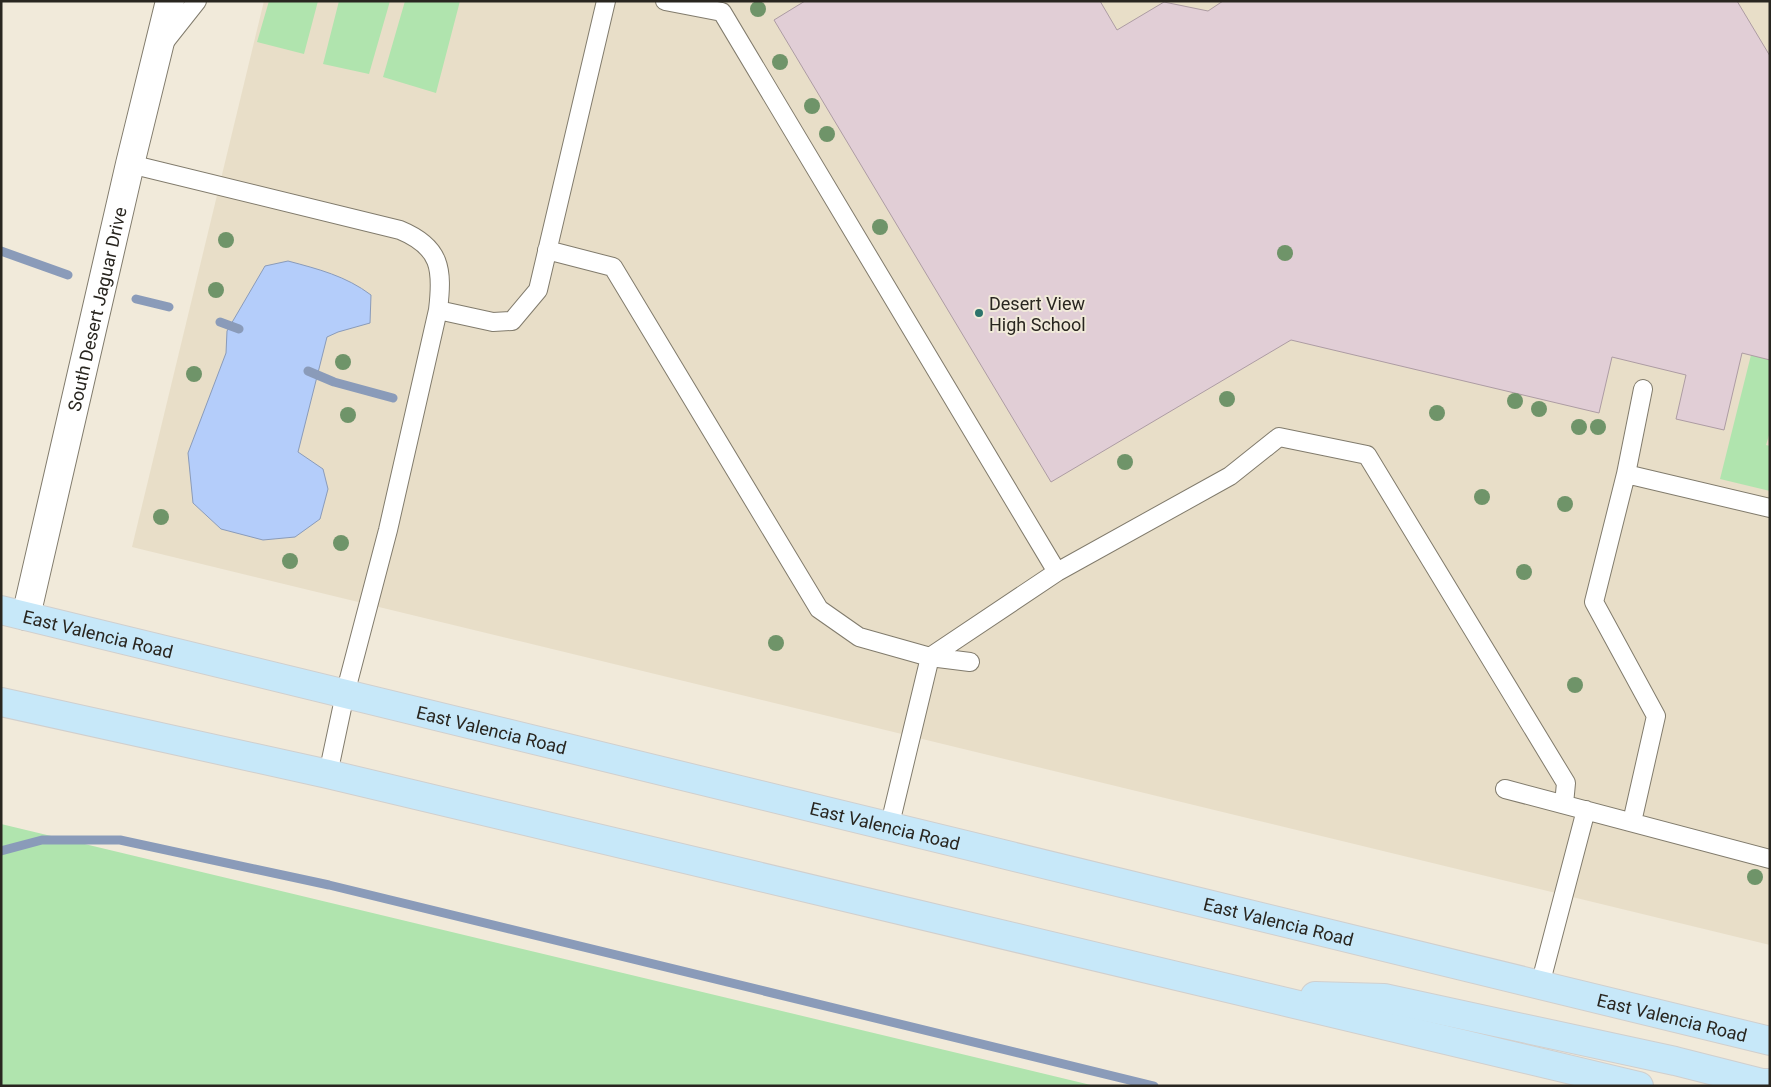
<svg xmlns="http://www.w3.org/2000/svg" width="1771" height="1087" viewBox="0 0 1771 1087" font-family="Roboto,sans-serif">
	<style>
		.built { fill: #e8dec8 }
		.green { fill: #b0e4ae }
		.water { fill: #b4cdfa; stroke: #8a9bb9 }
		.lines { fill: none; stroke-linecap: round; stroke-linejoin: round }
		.stream { stroke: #8a9bb9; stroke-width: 9 }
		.building { fill: #e1ced6; stroke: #ad9ca3 }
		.lane-casing { stroke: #817b6c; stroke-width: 20 }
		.street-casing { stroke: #817b6c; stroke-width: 30 }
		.primary-casing { stroke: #d0cfce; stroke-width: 30 }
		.lane { stroke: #fff; stroke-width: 18 }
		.street { stroke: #fff; stroke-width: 28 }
		.primary { stroke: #c7e8f9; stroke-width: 28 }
		.tree { fill: #6f9469 }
		.poi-dot { fill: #2d746c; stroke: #f1eada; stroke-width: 2 }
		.labels { text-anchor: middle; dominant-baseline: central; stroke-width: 4; stroke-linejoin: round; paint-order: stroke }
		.poi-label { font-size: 18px; fill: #292620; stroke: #f1eada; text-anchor: start }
		.street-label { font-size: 18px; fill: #292620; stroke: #f1eada }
	</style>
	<rect width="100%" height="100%" fill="#f1eada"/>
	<path class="built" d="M264,1H1770V945L132,547Z"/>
	<path class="green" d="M269,1H318L304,54L257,42Z
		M339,1H390L369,74L323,64Z
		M405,1H460L436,93L383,77Z
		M1751,355L1770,360V432L1766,445L1770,446V491L1720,479Z
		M1,824L1095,1086H1Z"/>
	<path class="water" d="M288,261C318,269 346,276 371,295L370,323L338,332L327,337L298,452L323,469L328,489L320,519L295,537L263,540L221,529L193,503L188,453L226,353L227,331L265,266Z"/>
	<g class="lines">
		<path class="stream" d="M1,251L68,275
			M136,299L169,307
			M220,322L239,329
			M308,371L334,382L393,398
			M1,851L42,840H120L329,885L1154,1086"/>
	</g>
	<path class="building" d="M805,1H1100L1117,30L1164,2L1208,11L1223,1H1737L1770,56V360L1742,353L1724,430L1676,419L1686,375L1612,357L1599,413L1291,340L1051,482L774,20Z"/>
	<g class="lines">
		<defs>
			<path id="lane" d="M665,1L722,12L1057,572L930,657L889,828
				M163,44L197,1
				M130,164L400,230C441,247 443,269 438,310
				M547,250L613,267L819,609L859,637L930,657L970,662
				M1626,474L1643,389
				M1057,572L1230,476L1279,437L1367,455L1566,783L1564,804
				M328,774L345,694L388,530L438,310L493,322L512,321L538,290L606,1
				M1505,789L1770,859
				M1632,822L1656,716L1594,602L1626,474L1770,508
				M1540,985L1586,810"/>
			<g id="street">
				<path id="s1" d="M26,616L130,164L170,1"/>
			</g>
			<g id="primary">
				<path id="s2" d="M1,610L1770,1041"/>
				<path d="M1,702L328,774L1639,1086"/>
				<path d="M1315,996L1384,998L1675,1061L1762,1083H1770"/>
			</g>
		</defs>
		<use href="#lane" class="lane-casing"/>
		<use href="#street" class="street-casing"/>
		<use href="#primary" class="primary-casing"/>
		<use href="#lane" class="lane"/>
		<use href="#street" class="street"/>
		<use href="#primary" class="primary"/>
	</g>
	<g class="tree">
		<circle cx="758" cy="9" r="8"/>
		<circle cx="780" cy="62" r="8"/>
		<circle cx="812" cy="106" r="8"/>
		<circle cx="827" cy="134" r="8"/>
		<circle cx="880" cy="227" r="8"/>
		<circle cx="226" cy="240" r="8"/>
		<circle cx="1285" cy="253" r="8"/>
		<circle cx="216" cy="290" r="8"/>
		<circle cx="343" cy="362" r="8"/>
		<circle cx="194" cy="374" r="8"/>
		<circle cx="1227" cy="399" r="8"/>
		<circle cx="1515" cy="401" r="8"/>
		<circle cx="1539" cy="409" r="8"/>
		<circle cx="1437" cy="413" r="8"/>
		<circle cx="348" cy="415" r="8"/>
		<circle cx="1579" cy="427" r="8"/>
		<circle cx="1598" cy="427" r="8"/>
		<circle cx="1125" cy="462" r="8"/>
		<circle cx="1482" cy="497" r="8"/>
		<circle cx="1565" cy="504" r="8"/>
		<circle cx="161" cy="517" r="8"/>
		<circle cx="341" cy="543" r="8"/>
		<circle cx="290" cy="561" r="8"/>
		<circle cx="1524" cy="572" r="8"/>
		<circle cx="776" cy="643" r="8"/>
		<circle cx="1575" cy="685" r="8"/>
		<circle cx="1755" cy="877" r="8"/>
	</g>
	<circle class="poi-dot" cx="979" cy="313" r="5"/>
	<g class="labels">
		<g class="poi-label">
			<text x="989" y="303">Desert View<tspan x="989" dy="21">High School</tspan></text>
		</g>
		<g class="street-label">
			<text stroke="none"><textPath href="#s1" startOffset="315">South Desert Jaguar Drive</textPath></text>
			<text stroke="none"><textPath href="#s2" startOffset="100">East Valencia Road</textPath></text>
			<text stroke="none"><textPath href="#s2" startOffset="505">East Valencia Road</textPath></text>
			<text stroke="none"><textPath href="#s2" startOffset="910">East Valencia Road</textPath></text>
			<text stroke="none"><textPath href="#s2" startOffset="1315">East Valencia Road</textPath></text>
			<text stroke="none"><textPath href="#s2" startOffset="1720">East Valencia Road</textPath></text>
		</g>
	</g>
	<rect width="1771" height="1087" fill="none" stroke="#292620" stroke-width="5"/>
</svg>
